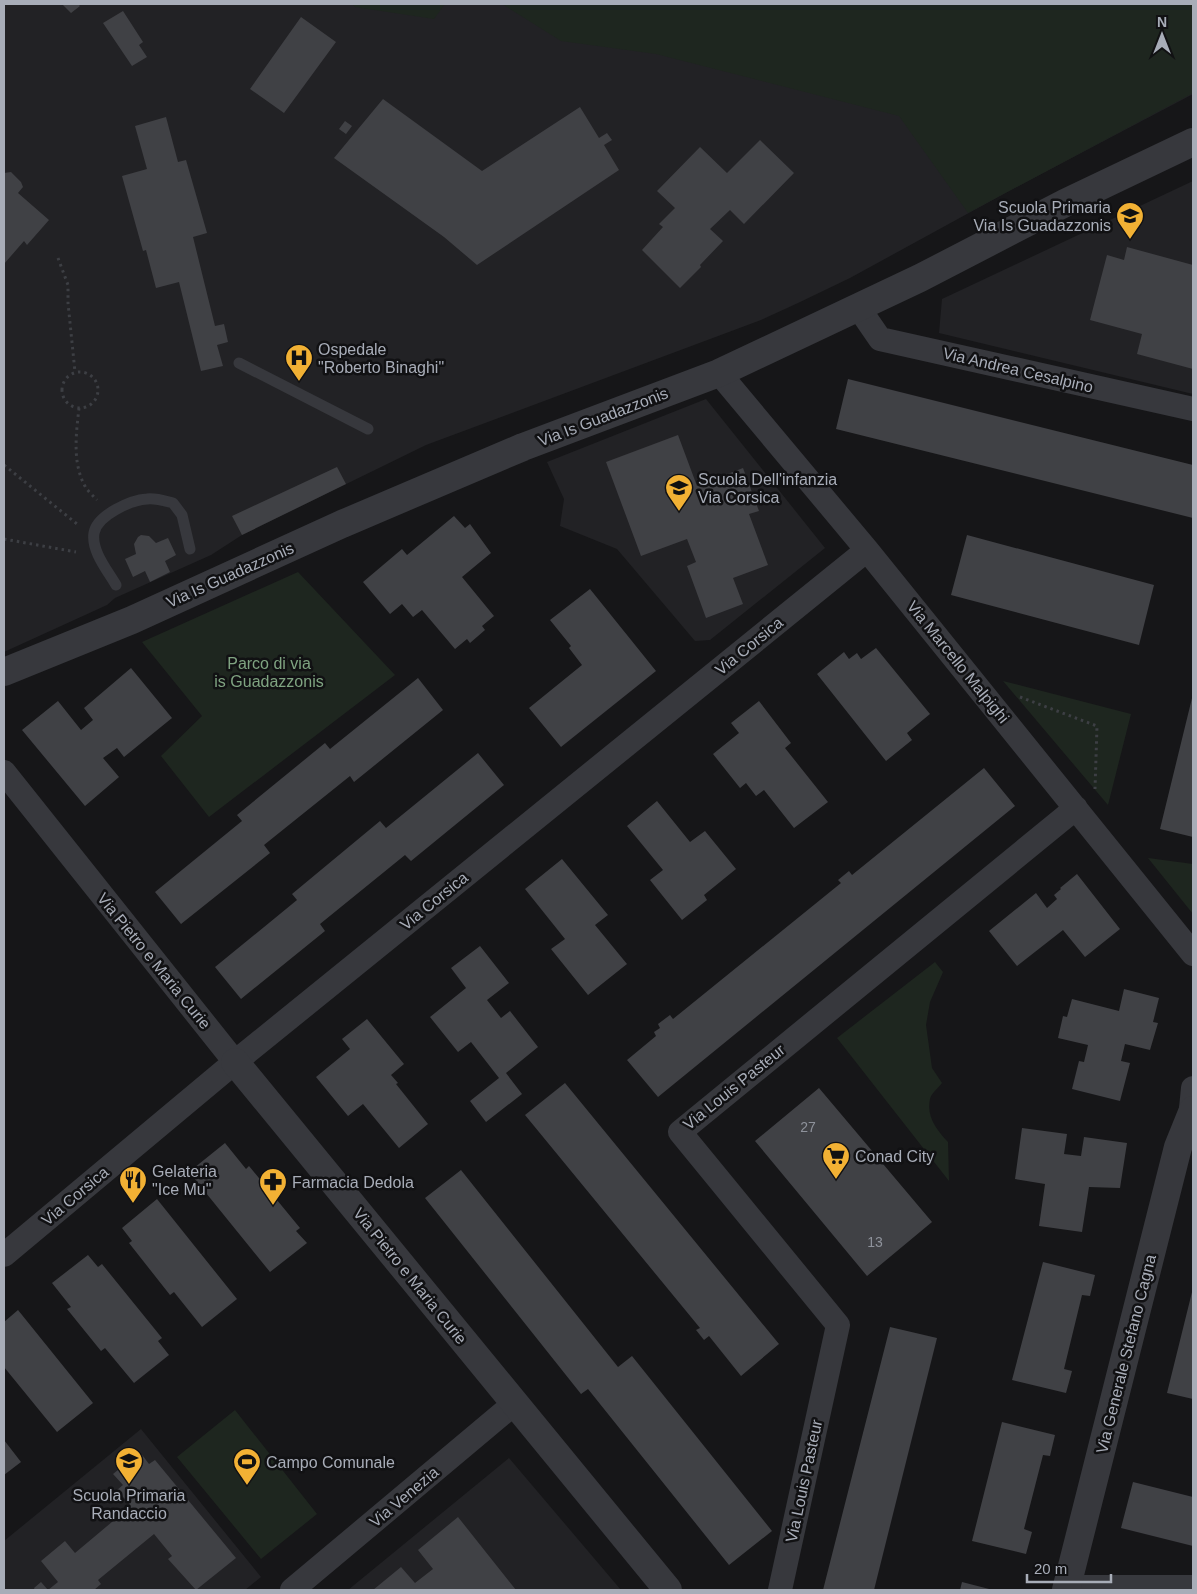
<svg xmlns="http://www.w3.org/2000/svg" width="1197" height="1594" viewBox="0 0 1197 1594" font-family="Arial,sans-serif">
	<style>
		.built { fill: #222225 }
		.green { fill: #1e261f }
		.building { fill: #404145 }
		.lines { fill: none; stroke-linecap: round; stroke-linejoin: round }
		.path { stroke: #3d3f44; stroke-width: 3; stroke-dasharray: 2.5 4; stroke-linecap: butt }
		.service { stroke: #37383d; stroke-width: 11 }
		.minor { stroke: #37383d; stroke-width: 24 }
		.tertiary { stroke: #37383d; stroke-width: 28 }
		.labels { text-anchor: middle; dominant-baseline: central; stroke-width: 5; stroke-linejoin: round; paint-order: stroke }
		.number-label { font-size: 14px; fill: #8e929b }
		.poi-label { font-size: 16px; fill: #a8adb8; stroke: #111113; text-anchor: start }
		.street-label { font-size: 16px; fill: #a8adb8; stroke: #111113 }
		.park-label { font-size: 16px; fill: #7fa381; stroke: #111113 }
	</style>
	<rect width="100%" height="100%" fill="#161618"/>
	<path class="built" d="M4,4H1193V94L1009,191L850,278L798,303L761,320L426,445L242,535L211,555L115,598L107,605L4,652Z
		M1193,181V394L939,333L942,299Z
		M706,399L825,548L710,640L695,641L617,549L560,526L564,499L547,462Z
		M141,1429L261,1577L245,1590H4V1541Z
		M509,1458L621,1590H348Z"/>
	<path class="green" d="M352,4H445L434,19L355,7Z
		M502,4H1193V93L968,213L899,116L656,54L561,41Z
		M298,572L395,675L209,817L161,756L202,716L142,642Z
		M1003,681L1131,714L1108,805L1014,694Z
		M1148,858L1193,864V914Z
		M935,962L943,972L930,1002L926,1025L932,1068L942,1083C938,1088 931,1094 930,1099C926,1117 937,1130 948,1142L949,1181L837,1038Z
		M235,1410L317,1514L261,1559L177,1457Z"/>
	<path class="building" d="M62,4H78L80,6L71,13Z
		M123,11L143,42L139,45L147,57L132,66L103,23Z
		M301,17L336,42L284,113L250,89Z
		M383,99L482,171L580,107L599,138L607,133L612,140L604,145L619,170L477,265L444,237L334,158Z
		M166,117L178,162L186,160L207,233L193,237L215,326L224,324L228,342L217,345L223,366L201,371L179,282L156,288L146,250L143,251L122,176L147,169L135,126Z
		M345,121L352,126L346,134L339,129Z
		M760,140L794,173L744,224L730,210L710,229L723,241L700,265L701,267L680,288L642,250L663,227L659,224L675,208L657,191L700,147L727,173Z
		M11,172L21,182L23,187L18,193L49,220L27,245L24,241L4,264V173Z
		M1127,247L1193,265V369L1137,354L1142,334L1090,320L1107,255L1124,260Z
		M848,379L1193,465V518L836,429Z
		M678,435L697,486L743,468L759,511L749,514L768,565L733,578L743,604L706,618L687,566L696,562L687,539L641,556L606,462Z
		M337,467L346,484L242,535L232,516Z
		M454,516L465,528L470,524L491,553L462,577L494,616L482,626L485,630L470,643L467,639L455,649L422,610L413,617L402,604L390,614L363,582L402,549L407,555Z
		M141,535L149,536L156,543L168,538L176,555L165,561L170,572L150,582L145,571L133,577L125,559L136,554L134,544L138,537Z
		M967,535L1154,585L1139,645L951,595Z
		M590,589L656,671L561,747L529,708L582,665L569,648L571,646L550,620Z
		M876,648L930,714L907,733L912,740L886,761L817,674L844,652L849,659L857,653L861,659Z
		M131,668L172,718L124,757L117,748L103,758L119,777L85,806L22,730L58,701L81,730L93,720L84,708Z
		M418,678L443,710L354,782L350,776L264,845L270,853L181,924L155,892L242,821L237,815L325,743L330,749Z
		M1193,694V837L1160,829Z
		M759,701L791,743L785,748L828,802L794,828L764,790L756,796L746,783L740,788L713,754L739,733L731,723Z
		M478,753L504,785L411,861L405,855L320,924L325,931L241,999L215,967L297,900L292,894L380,821L386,828Z
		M984,768L1015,806L658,1097L627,1060L656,1036L654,1032L660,1028L658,1024L670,1015L673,1019L841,883L838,880L849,871L852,875Z
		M657,801L690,842L705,831L736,869L704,895L707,900L682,920L650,880L663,870L627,826Z
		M562,859L608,915L595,925L627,964L588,995L551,949L565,939L525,889Z
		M1077,874L1120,929L1085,957L1063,930L1017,966L989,931L1036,893L1047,908L1057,899L1054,895L1061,889L1060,888Z
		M480,946L509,983L487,1000L501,1018L510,1011L538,1047L506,1073L522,1094L486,1122L470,1101L499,1078L471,1042L458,1052L430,1017L466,988L451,968Z
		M1124,989L1159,998L1153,1022L1158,1023L1150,1050L1125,1044L1121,1061L1130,1063L1120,1101L1072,1089L1079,1061L1084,1062L1088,1045L1058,1038L1063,1016L1067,1017L1072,999L1119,1011Z
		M367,1019L404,1064L391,1075L398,1083L396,1084L428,1124L399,1148L363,1104L348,1116L316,1077L350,1049L342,1039Z
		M565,1083L779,1344L741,1376L709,1336L704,1340L696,1330L700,1328L525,1115Z
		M819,1088L932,1222L867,1276L755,1141Z
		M1022,1128L1067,1134L1064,1154L1081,1156L1084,1137L1127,1143L1120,1188L1089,1187L1082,1232L1039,1226L1045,1184L1015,1179Z
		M225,1143L246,1169L249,1166L300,1228L296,1231L307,1243L270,1272L189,1172Z
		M461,1170L618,1367L632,1356L772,1531L729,1565L588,1389L581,1394L425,1198Z
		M157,1199L237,1299L202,1327L174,1292L170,1295L129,1243L132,1241L122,1228Z
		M88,1255L98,1267L102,1264L162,1338L158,1341L169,1355L134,1383L105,1348L101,1351L67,1309L71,1307L52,1283Z
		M1043,1262L1095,1275L1090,1296L1082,1295L1064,1369L1072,1371L1066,1393L1012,1380Z
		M1193,1288V1399L1167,1393Z
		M18,1310L93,1403L57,1432L4,1367V1322Z
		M890,1327L937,1338L874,1590H823Z
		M1002,1422L1055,1435L1050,1456L1043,1455L1024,1529L1032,1532L1026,1554L972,1541Z
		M4,1440L21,1462L4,1475Z
		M140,1452L149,1464L155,1460L236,1558L196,1590L168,1559L172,1556L154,1534L98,1580L101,1584L94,1590H48L58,1582L41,1561L65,1541L75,1553L131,1506L117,1490L123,1485L113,1474Z
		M1133,1482L1193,1497V1546L1121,1528Z
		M458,1517L516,1590H373L401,1567L415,1583L433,1569L418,1550Z
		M41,1582L48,1590H35L34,1588Z
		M962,1582L993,1590H960Z"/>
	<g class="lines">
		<path class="path" d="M58,258L68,285V303L75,372
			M62 390a18 18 0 1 1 36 0a18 18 0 1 1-36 0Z
			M79,408C76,435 72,464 86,488C89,492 93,496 97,500
			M4,465L77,524
			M4,539L76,552
			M1020,697L1097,726L1095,789"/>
		<path class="service" d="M239,363L368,429
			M116,585C108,571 91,551 94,533C97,515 131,500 147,499C156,498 165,501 173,503L182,515L190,549"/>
		<path class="minor" d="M858,307L880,339L1193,409
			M719,373L867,550L1193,954
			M4,772L235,1062
			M1190,1119L1193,1088
			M4,1255L235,1062L867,550
			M1067,1587H1193
			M292,1590L515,1403
			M780,1590L838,1325L680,1132L1076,808"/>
		<path class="tertiary" d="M4,672L132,620L342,524L523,447L719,373L920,278L1065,203L1193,142
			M235,1062L668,1590
			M1066,1590L1178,1147L1193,1110"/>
	</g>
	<defs>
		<symbol id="school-pin" viewBox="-11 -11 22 30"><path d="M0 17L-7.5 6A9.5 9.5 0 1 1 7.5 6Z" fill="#f2b134" stroke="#111113"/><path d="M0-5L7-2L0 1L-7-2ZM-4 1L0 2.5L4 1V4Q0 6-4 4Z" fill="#111"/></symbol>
		<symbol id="hospital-pin" viewBox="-11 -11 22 30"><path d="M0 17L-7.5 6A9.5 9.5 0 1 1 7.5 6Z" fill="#f2b134" stroke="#111113"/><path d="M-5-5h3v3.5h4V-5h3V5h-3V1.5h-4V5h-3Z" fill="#111"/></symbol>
		<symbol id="supermarket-pin" viewBox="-11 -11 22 30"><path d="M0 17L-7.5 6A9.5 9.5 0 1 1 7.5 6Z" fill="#f2b134" stroke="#111113"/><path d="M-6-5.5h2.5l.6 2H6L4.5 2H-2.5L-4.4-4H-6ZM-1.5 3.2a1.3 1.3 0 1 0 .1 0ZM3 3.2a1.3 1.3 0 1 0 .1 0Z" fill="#111"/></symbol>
		<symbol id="restaurant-pin" viewBox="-11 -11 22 30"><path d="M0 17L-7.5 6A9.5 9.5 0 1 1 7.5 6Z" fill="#f2b134" stroke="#111113"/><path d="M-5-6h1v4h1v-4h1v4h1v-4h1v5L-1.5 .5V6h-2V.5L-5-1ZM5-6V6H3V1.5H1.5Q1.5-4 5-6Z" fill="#111"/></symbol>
		<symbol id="pharmacy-pin" viewBox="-11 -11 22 30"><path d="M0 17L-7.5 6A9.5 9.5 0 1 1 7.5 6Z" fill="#f2b134" stroke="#111113"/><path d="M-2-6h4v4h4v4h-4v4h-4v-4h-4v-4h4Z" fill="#111"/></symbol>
		<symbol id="stadium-pin" viewBox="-11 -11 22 30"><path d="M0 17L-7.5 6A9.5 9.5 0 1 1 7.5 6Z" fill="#f2b134" stroke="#111113"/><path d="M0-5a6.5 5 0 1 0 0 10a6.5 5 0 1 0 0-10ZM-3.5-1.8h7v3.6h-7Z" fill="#111"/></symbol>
	</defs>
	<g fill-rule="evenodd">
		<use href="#school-pin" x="1114" y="200" width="32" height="43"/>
		<use href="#hospital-pin" x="283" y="342" width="32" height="43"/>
		<use href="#school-pin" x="663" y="472" width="32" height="43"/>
		<use href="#supermarket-pin" x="820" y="1140" width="32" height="43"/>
		<use href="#restaurant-pin" x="117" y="1164" width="32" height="43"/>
		<use href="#pharmacy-pin" x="257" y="1166" width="32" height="43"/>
		<use href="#school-pin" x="113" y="1445" width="32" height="43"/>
		<use href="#stadium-pin" x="231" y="1446" width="32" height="43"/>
	</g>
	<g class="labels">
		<g class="number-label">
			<text x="808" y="1127">27</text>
			<text x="875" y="1242">13</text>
		</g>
		<g class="poi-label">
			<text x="1111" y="207" text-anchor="end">Scuola Primaria<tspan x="1111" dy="18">Via Is Guadazzonis</tspan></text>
			<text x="318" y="349">Ospedale<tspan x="318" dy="18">"Roberto Binaghi"</tspan></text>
			<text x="698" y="479">Scuola Dell'infanzia<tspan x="698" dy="18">Via Corsica</tspan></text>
			<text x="855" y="1156">Conad City</text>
			<text x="152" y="1171">Gelateria<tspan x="152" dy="18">"Ice Mu"</tspan></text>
			<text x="292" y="1182">Farmacia Dedola</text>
			<text x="266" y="1462">Campo Comunale</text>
			<text x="129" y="1495" text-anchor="middle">Scuola Primaria<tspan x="129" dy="18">Randaccio</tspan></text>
		</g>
		<g class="street-label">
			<text transform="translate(1018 370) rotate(13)">Via Andrea Cesalpino</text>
			<text transform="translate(603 417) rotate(-21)">Via Is Guadazzonis</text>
			<text transform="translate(230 575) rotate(-24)">Via Is Guadazzonis</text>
			<text transform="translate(749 646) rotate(-39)">Via Corsica</text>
			<text transform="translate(958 662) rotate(51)">Via Marcello Malpighi</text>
			<text transform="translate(434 901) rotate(-39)">Via Corsica</text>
			<text transform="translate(154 961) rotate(51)">Via Pietro e Maria Curie</text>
			<text transform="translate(734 1087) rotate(-39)">Via Louis Pasteur</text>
			<text transform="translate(75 1196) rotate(-40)">Via Corsica</text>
			<text transform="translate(410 1276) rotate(51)">Via Pietro e Maria Curie</text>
			<text transform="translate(1126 1354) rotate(-76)">Via Generale Stefano Cagna</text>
			<text transform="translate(804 1481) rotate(-78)">Via Louis Pasteur</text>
			<text transform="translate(404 1497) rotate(-40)">Via Venezia</text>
		</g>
		<g class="park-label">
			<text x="269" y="663">Parco di via<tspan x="269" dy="18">is Guadazzonis</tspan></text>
		</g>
	</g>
	<rect width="1197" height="1594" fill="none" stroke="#a8adb8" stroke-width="10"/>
	<g transform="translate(1162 35)" stroke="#111113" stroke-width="4" paint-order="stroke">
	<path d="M0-4L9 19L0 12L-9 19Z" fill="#a8adb8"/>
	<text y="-8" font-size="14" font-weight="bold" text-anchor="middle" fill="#a8adb8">N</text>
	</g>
	<path d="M1027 1574v8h84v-8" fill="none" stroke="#a8adb8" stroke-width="2.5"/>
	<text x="1034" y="1574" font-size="15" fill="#a8adb8" stroke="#111113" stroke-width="4" paint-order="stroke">20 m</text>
</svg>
